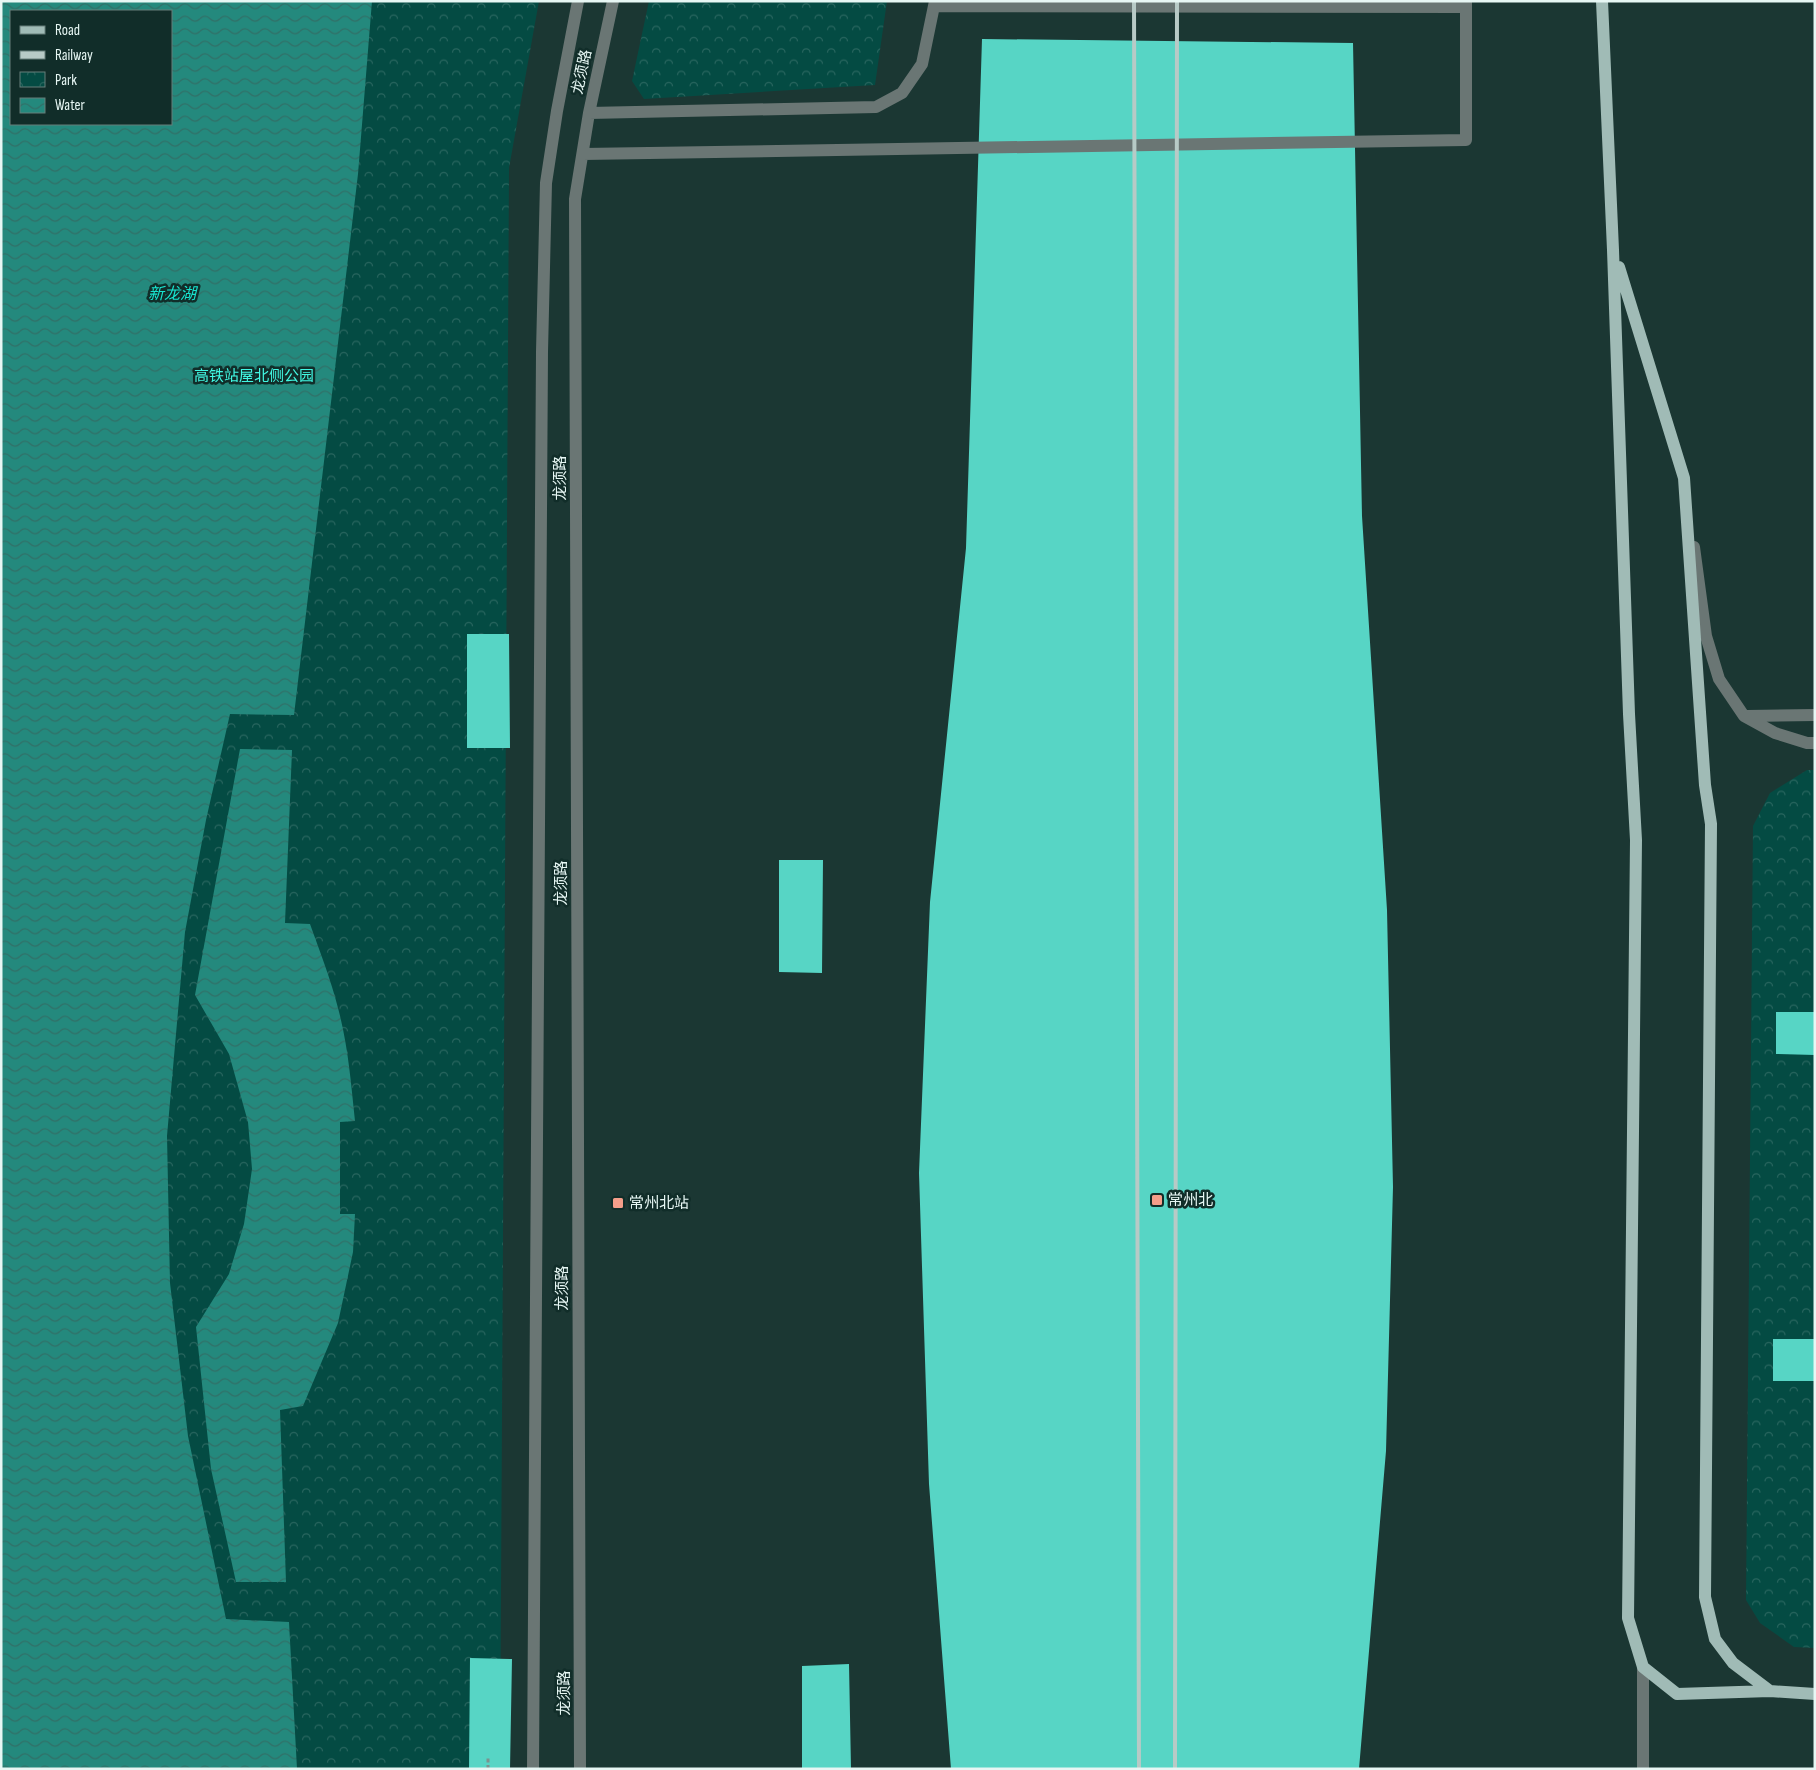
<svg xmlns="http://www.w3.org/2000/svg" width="1816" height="1770" viewBox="0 0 1816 1770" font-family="'Sofia Sans Condensed','Noto Sans SC',sans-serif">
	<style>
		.park { fill: url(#park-crowns); fill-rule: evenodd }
		.water { fill: url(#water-waves); fill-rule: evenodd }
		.building { fill: #57d5c5 }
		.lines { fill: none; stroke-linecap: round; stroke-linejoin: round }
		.path { stroke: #7c928f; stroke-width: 3; stroke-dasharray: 4 2.5; stroke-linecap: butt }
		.minor { stroke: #6a7674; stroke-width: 12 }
		.major { stroke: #a0bbb6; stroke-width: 12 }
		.rail { stroke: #b7cac6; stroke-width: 4 }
		.poi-dot { fill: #f49e8a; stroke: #112d29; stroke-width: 2 }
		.labels { text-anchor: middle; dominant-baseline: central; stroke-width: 5; stroke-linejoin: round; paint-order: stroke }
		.street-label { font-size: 15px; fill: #e7f7f4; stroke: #112d29 }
		.park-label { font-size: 15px; fill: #42f8e3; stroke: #112d29 }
		.poi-label { font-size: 15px; fill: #e7f7f4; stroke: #112d29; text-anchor: start }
		.water-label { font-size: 16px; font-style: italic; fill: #18e4cf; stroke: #112d29 }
	</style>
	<defs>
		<pattern id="park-crowns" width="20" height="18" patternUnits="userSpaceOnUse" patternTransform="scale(1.25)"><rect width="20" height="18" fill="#044b43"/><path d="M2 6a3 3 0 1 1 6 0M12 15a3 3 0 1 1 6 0" fill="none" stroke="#29665f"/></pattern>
		<pattern id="water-waves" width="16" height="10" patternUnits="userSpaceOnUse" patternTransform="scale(1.25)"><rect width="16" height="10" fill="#24897d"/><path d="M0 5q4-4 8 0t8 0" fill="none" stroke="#317068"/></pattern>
	</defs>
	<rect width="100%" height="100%" fill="#1b3733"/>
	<path class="park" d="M1,1H539L509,168L500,1769H1ZM11,11H171V124H11Z
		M649,1H887L875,85L644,99L632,81Z
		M1807,770H1815V1648L1794,1647L1760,1623L1746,1600L1753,826L1770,793Z"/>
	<path class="water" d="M1,1H372L358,174L294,715L230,714L206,820L185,932L167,1136L170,1283L188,1436L226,1619L289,1622L297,1769H1ZM11,11H171V124H11Z
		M240,749L292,750L285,923L310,924C320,952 331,980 338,1008C348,1045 351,1083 355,1121L340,1122V1214H355L353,1252L338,1323L303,1406L280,1410L286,1582H236L211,1469L196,1327L229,1274L244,1224L252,1169L248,1122L229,1054L195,995Z"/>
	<path class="building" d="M982,39L1353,43L1362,516L1387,910L1393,1187L1386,1451L1359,1769H951L929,1484L919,1173L930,902L966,548Z
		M467,634H509L510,748H467Z
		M779,860H823L822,973L779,972Z
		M1776,1012H1815V1055L1776,1054Z
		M1773,1339H1815V1381H1773Z
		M470,1658L512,1659L510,1769H469Z
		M849,1664L851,1769H802V1666Z"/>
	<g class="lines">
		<path class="path" d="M488,1769V1757"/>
		<path class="minor" d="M934,6L1466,7
			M589,113L876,107L902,93L922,64L935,1
			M583,154L1466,140V1
			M1694,547L1706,636L1719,679L1744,716L1775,733L1807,743H1815
			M1747,716L1815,715
			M533,1769L542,352L546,183L557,111L578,1
			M580,1769L575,199L589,113L613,1
			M1643,1769V1667"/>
		<path class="major" d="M1602,1L1613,250L1629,714L1636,840L1628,1618L1643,1667L1677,1694L1770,1691L1815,1694
			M1619,267L1684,478L1705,785L1711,824L1705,1597L1715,1639L1733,1663L1770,1691"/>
		<path class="rail" d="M1134,1L1139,1769
			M1175,1769L1177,1"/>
	</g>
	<g class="poi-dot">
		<rect x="1151" y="1194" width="12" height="12" rx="2.5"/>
		<rect x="612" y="1197" width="12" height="12" rx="2.5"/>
	</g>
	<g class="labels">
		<g class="street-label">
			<text transform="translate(582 72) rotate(-78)">龙须路</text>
			<text transform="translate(560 478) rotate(-90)">龙须路</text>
			<text transform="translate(561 883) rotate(-90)">龙须路</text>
			<text transform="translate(562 1288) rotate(-90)">龙须路</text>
			<text transform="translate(564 1693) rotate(-90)">龙须路</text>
		</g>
		<g class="park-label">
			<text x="254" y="376">高铁站屋北侧公园</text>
		</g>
		<g class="poi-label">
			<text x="1168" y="1200">常州北</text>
			<text x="629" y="1203">常州北站</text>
		</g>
		<g class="water-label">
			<text x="172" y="294">新龙湖</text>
		</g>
	</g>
	<rect width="1816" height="1770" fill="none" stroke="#e7f7f4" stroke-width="5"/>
	<rect x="10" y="10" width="162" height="115" fill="#112d29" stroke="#677e7a"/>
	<rect x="20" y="26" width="25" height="8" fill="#a0bbb6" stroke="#677e7a"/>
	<text x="55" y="35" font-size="15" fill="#e7f7f4">Road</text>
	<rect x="20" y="51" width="25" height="8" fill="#b7cac6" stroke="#677e7a"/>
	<text x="55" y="60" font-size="15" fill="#e7f7f4">Railway</text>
	<rect x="20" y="72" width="25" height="15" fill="url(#park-crowns)" stroke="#677e7a"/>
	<text x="55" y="85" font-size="15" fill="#e7f7f4">Park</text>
	<rect x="20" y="98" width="25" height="15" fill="url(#water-waves)" stroke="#677e7a"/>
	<text x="55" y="110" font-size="15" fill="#e7f7f4">Water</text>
</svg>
